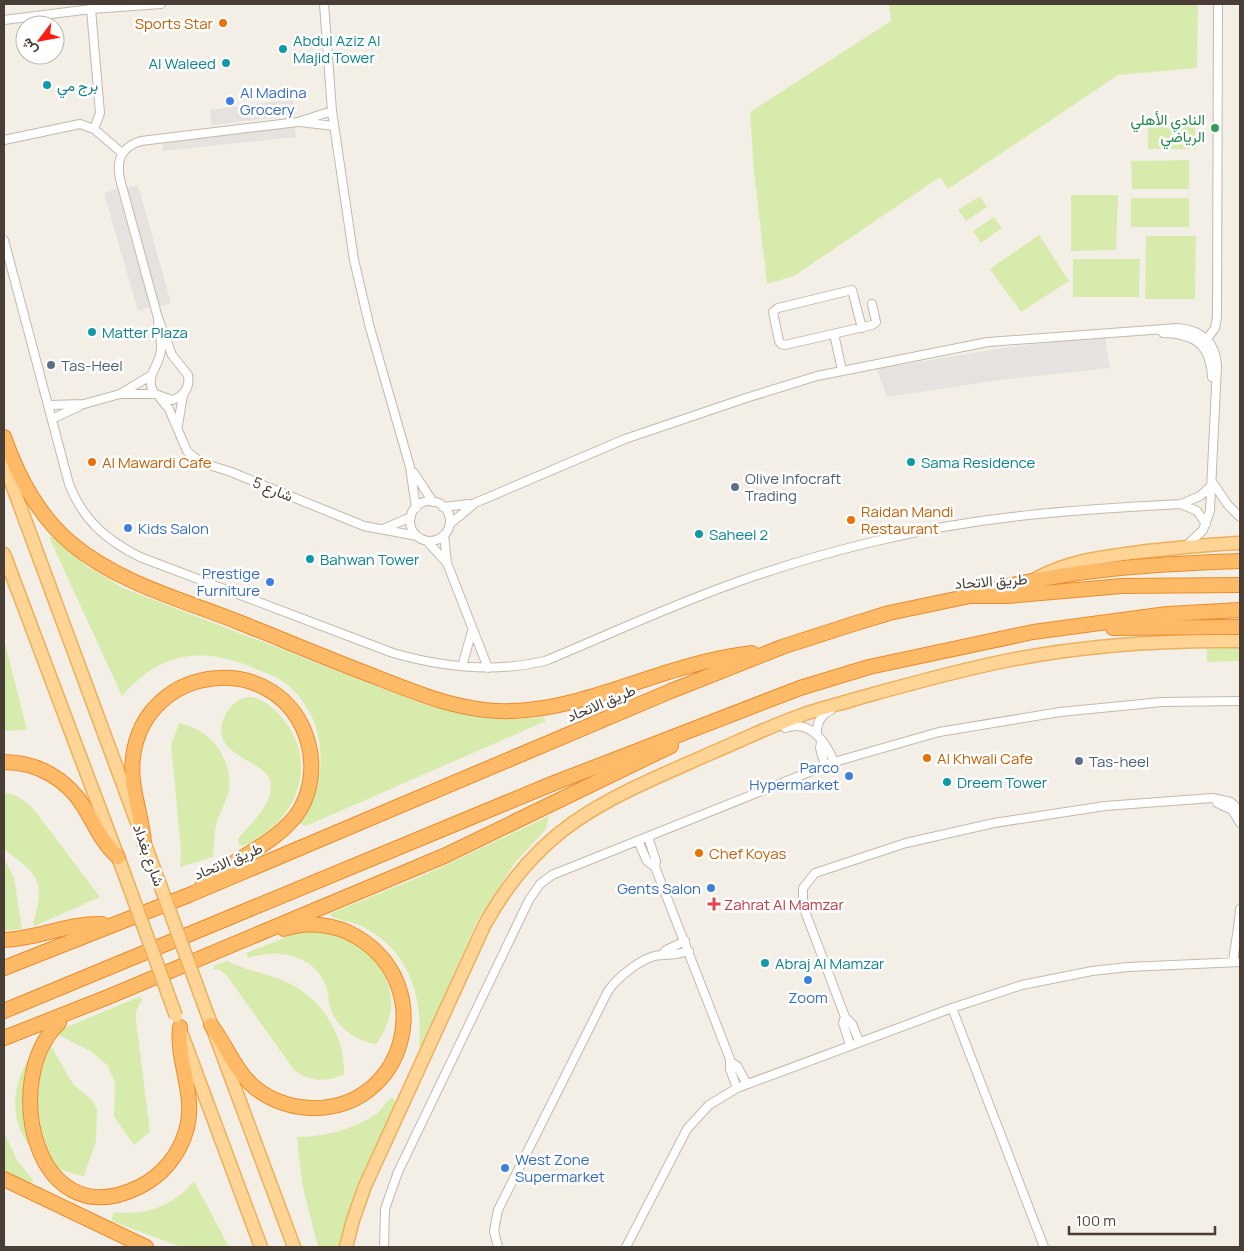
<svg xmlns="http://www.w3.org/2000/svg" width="1244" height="1251" viewBox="0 0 1244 1251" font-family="Manrope,Vazirmatn,sans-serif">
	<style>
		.green { fill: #d7ecac }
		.parking { fill: #e5e2df }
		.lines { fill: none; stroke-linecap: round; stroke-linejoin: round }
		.minor-casing { stroke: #c4b8ab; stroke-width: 10 }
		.primary-casing { stroke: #ecb05d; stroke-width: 15 }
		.motorway-casing { stroke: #e88d2d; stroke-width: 16 }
		.minor { stroke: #fff; stroke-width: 8 }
		.primary { stroke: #ffd495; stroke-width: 12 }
		.motorway { stroke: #ffba67; stroke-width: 14 }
		.primary-bridge-casing { stroke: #ecb05d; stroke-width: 15; stroke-linecap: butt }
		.primary-bridge { stroke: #ffd495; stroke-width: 12 }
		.food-dot { fill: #e8710a; stroke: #fff; stroke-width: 2 }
		.culture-dot { fill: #0f9aa8; stroke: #fff; stroke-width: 2 }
		.shop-dot { fill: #3f7fe0; stroke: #fff; stroke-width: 2 }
		.leisure-dot { fill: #2e9e5b; stroke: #fff; stroke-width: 2 }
		.service-dot { fill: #5c6f8a; stroke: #fff; stroke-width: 2 }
		.health-dot { fill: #e0444e; stroke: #fff; stroke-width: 2 }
		.labels { text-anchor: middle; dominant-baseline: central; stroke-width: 5; stroke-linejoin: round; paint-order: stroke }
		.food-label { font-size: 15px; fill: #c56008; stroke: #fff; text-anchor: start }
		.culture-label { font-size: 15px; fill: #0d838f; stroke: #fff; text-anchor: start }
		.shop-label { font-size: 15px; fill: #366cbe; stroke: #fff; text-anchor: start }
		.leisure-label { font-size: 15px; fill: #27864d; stroke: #fff; text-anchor: end }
		.service-label { font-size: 15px; fill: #4e5e75; stroke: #fff; text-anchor: start }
		.street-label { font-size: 15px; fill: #483e35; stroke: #fff }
		.health-label { font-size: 15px; fill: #be3a42; stroke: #fff; text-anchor: start }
	</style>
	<rect width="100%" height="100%" fill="#f4efe6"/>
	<path class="green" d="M889,4H1198L1197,68L1118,75L948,189L940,177L794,276L767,284L754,172L750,112L891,21Z
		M1195,120L1196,149H1148V121Z
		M1189,160V189H1132L1131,161Z
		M1071,195H1118L1116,250L1071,251Z
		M980,196L987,207L966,221L958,210Z
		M1131,198H1189V227H1131Z
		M994,217L1002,228L981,243L973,231Z
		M1039,235L1069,281L1021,312L990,269Z
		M1146,236H1196L1195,299H1145Z
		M1073,259H1140L1139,297H1073Z
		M49,537H54L85,565L123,588L418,702C459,715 499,722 543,717L546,721L306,826L300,824C330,781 329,718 286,684C276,676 263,672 251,667C200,646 160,653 122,696Z
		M4,639L27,730L4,731Z
		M1240,648V661L1207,662V649Z
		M252,697C265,700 275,709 283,719C315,757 302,809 262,835C255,839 249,844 242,846L238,843V839C251,822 275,804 270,780C266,760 198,754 229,709C235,701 242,697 252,697Z
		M179,723C210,729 232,757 229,789C227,801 221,810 217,822C214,833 214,845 213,857L180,867L181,850L171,745Z
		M4,792L17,796L32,807L100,897L35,926L33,923C47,879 36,874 4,849Z
		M549,816L546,829L514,864L477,921L422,1046H419C423,995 409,950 361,926C352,921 335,921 329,914L422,876Z
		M4,858L14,878L22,929L4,931Z
		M302,931C363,928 419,987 376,1044C356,1041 336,1028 330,1007C328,998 328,989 324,981C309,953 275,949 248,958L246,953Z
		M227,961C245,970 264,973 282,980C320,995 345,1033 344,1074L332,1079L319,1080L305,1077L294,1070L227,976L220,970L214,969L213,966Z
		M141,996L142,1000L136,1011V1020L150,1132L134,1145L114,1117L115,1083L107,1065L92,1052L57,1034V1031Z
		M47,1039L73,1084L91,1099L97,1108L96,1141L84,1176C30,1168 0,1120 23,1069C29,1057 38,1048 47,1039Z
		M392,1097L396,1102L355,1191L339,1247H318L302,1183L297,1137C324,1137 354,1129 376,1114C383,1109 386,1100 392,1097Z
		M4,1132L17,1160L33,1180L31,1184L4,1170Z
		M194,1181L229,1247H181L111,1221L114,1212C146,1216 173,1206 194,1181Z"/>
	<path class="parking" d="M293,99L295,115L212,125L210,110Z
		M294,122L296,137L163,151L162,140Z
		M138,185L171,303L158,307L124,189Z
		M117,189L151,307L138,311L104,193Z
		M1094,338H1105L1110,368L999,380L887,397L877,369L1009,347Z"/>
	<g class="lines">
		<defs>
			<path id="minor" d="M324,4L332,111L354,260L370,328L410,467L416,508
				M91,9L100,113L94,129
				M4,20L91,9L161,4
				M300,122L334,126
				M4,140L80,124L94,129L122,153
				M4,240L69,484C83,520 106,540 140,557L393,653C442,667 495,673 545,661C610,634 674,604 740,581C825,551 922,527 1012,517C1068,510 1124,507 1181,504L1200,496L1210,487
				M158,318C158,329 162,340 161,350C159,368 143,377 155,394L172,400C184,396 190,388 188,375L172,355L158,318L120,179C116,160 121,147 141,141L298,122L332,111
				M862,328L852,290L778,308L773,312L779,341L781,344L785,345L872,325L876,322L872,304
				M1163,333C1195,334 1210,344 1212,377
				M834,334L842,370
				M1207,339L1215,328L1217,317L1218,4
				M120,394L150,376
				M160,398L169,409L187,451L200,462L231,472L364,526L417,536
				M49,405L84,404L120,394H155
				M52,419L80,406
				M178,425L183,395
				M414,473L433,502
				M1213,483L1228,505L1240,517
				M410 521a20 20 0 1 1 40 0a20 20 0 1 1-40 0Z
				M1181,504L1197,511L1206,524
				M443,507L469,504
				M450,524L475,503L625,439L746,398L817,376L988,342L1178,328C1201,330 1216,342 1217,366L1210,511L1203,530L1186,546
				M383,529L411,517
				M444,535L447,563L488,668
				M427,541L447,563
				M462,666L472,631
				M785,728C810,719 826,742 834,762
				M817,735C816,724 820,715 831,710
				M821,742L820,748L825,766
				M1217,803L1232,810L1240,823
				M648,837L656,861L655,867L730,1059V1069L737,1088
				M638,841L647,861L655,867
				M662,955L666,950L685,941
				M1233,962C1235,943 1239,928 1240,909
				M952,1008L1044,1247
				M845,1017L843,1023L850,1045
				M859,1041L852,1024L845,1017L803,906V888L815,873L906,843L994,823L1105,806L1212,798L1231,802L1240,811
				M731,1062L737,1066L747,1084
				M384,1247L385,1209L398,1172L529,900L540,884L552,875L834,762L939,732L1060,712L1162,702L1240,701
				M498,1247L494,1231L498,1210L608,991C618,977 644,955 662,955C672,955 679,954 689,951
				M626,1247L687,1129L709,1105L737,1088L952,1008L1022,985L1092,971L1128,967L1240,962"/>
			<path id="primary" d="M4,463L166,901
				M4,554L124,873
				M1037,578C1073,559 1109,556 1148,551C1179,548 1209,544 1240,543
				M204,1005L294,1247
				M181,1032L261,1247
				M346,1247L353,1220L365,1186L484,926C540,823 608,799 709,754C740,741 770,726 802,715C821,708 840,704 859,698C909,684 959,670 1010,660C1086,645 1163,640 1240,641"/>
			<path id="motorway" d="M4,437C18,477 38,516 72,544C120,584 184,600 241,623C286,641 331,660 376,677C419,694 464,713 512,711C573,709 630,682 689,666C709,660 730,656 752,653
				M988,591C1070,569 1156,564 1240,561
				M1113,628L1240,627
				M4,762C37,762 67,779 84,807C95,825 102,843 118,857
				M144,843C142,814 129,786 133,757C145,661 281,648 308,742C314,763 312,788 301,808C284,839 232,861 203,883
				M4,940C37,939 68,923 102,924
				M4,968L189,895L671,691L782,647L850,625L889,613L970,596H1008L1122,586L1240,585
				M4,1011L554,783L800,688L869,667L1033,632L1167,614L1240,610
				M59,1023C0,1078 34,1239 139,1187C162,1176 179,1155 186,1131C197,1096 176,1062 180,1027
				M211,1025C226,1045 235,1070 254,1087C270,1100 290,1107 310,1108C406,1111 439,986 357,937C335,924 309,921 284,929
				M4,1038L108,997L444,856L671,746
				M4,1179L146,1247"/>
		</defs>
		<use href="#minor" class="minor-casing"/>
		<use href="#primary" class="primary-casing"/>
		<use href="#motorway" class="motorway-casing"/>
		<use href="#minor" class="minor"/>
		<use href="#primary" class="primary"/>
		<use href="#motorway" class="motorway"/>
		<defs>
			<path id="primary-bridge" d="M124,873L176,1016
				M166,901L204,1005"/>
		</defs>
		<use href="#primary-bridge" class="primary-bridge-casing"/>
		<use href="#primary-bridge" class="primary-bridge"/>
	</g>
	<g class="food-dot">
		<circle cx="223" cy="23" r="5"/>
		<circle cx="92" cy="462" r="5"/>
		<circle cx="851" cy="520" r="5"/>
		<circle cx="927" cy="758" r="5"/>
		<circle cx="699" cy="853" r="5"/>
	</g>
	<g class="culture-dot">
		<circle cx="283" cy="49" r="5"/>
		<circle cx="226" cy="63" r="5"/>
		<circle cx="47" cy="85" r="5"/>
		<circle cx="92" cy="332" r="5"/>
		<circle cx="911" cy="462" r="5"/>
		<circle cx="699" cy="534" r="5"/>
		<circle cx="310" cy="559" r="5"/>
		<circle cx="947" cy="782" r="5"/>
		<circle cx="765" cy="963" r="5"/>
	</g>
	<g class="shop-dot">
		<circle cx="230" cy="101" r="5"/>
		<circle cx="128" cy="528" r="5"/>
		<circle cx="270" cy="582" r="5"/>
		<circle cx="849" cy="776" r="5"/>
		<circle cx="711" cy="888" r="5"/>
		<circle cx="808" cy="980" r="5"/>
		<circle cx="505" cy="1168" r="5"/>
	</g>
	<circle class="leisure-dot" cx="1215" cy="128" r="5"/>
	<g class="service-dot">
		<circle cx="51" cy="365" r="5"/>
		<circle cx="735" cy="487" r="5"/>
		<circle cx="1079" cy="761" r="5"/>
	</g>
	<path class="health-dot" d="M711.5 896.5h5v5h5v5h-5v5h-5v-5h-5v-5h5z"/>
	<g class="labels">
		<g class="food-label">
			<text x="213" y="23" text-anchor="end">Sports Star</text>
			<text x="102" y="462">Al Mawardi Cafe</text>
			<text x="861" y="511">Raidan Mandi<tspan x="861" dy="17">Restaurant</tspan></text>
			<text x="937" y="758">Al Khwali Cafe</text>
			<text x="709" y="853">Chef Koyas</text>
		</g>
		<g class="culture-label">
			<text x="293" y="40">Abdul Aziz Al<tspan x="293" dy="17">Majid Tower</tspan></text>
			<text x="216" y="63" text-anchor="end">Al Waleed</text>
			<text x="57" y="85">برج مي</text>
			<text x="102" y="332">Matter Plaza</text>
			<text x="921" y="462">Sama Residence</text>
			<text x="709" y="534">Saheel 2</text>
			<text x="320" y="559">Bahwan Tower</text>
			<text x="957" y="782">Dreem Tower</text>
			<text x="775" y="963">Abraj Al Mamzar</text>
		</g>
		<g class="shop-label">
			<text x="240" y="92">Al Madina<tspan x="240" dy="17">Grocery</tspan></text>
			<text x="138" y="528">Kids Salon</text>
			<text x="260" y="573" text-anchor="end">Prestige<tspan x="260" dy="17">Furniture</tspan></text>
			<text x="839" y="767" text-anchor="end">Parco<tspan x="839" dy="17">Hypermarket</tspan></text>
			<text x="701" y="888" text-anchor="end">Gents Salon</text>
			<text x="808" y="997" text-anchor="middle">Zoom</text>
			<text x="515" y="1159">West Zone<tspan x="515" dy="17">Supermarket</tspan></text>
		</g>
		<g class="leisure-label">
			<text x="1205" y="119">النادي الأهلي<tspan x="1205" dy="17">الرياضي</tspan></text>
		</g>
		<g class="service-label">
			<text x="61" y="365">Tas-Heel</text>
			<text x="745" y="478">Olive Infocraft<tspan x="745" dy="17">Trading</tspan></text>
			<text x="1089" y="761">Tas-heel</text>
		</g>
		<g class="street-label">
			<text transform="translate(273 489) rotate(22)">شارع 5</text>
			<text transform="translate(991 581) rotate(-4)">طريق الاتحاد</text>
			<text transform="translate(601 703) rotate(-23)">طريق الاتحاد</text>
			<text transform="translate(149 855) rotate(70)">شارع بغداد</text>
			<text transform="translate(228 861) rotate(-23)">طريق الاتحاد</text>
		</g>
		<g class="health-label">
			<text x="724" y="904">Zahrat Al Mamzar</text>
		</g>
	</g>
	<rect width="1244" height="1251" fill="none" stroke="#483e35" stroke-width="10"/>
	<g transform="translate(40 40) rotate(238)"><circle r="24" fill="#ffffff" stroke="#b6b2ae"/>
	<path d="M0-4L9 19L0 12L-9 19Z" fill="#ff1a13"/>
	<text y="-8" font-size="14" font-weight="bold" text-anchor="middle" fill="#483e35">ش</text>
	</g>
	<path d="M1069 1226v8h146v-8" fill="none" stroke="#483e35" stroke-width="2.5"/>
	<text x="1076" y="1226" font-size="15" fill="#483e35" stroke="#ffffff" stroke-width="4" paint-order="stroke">100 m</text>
</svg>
